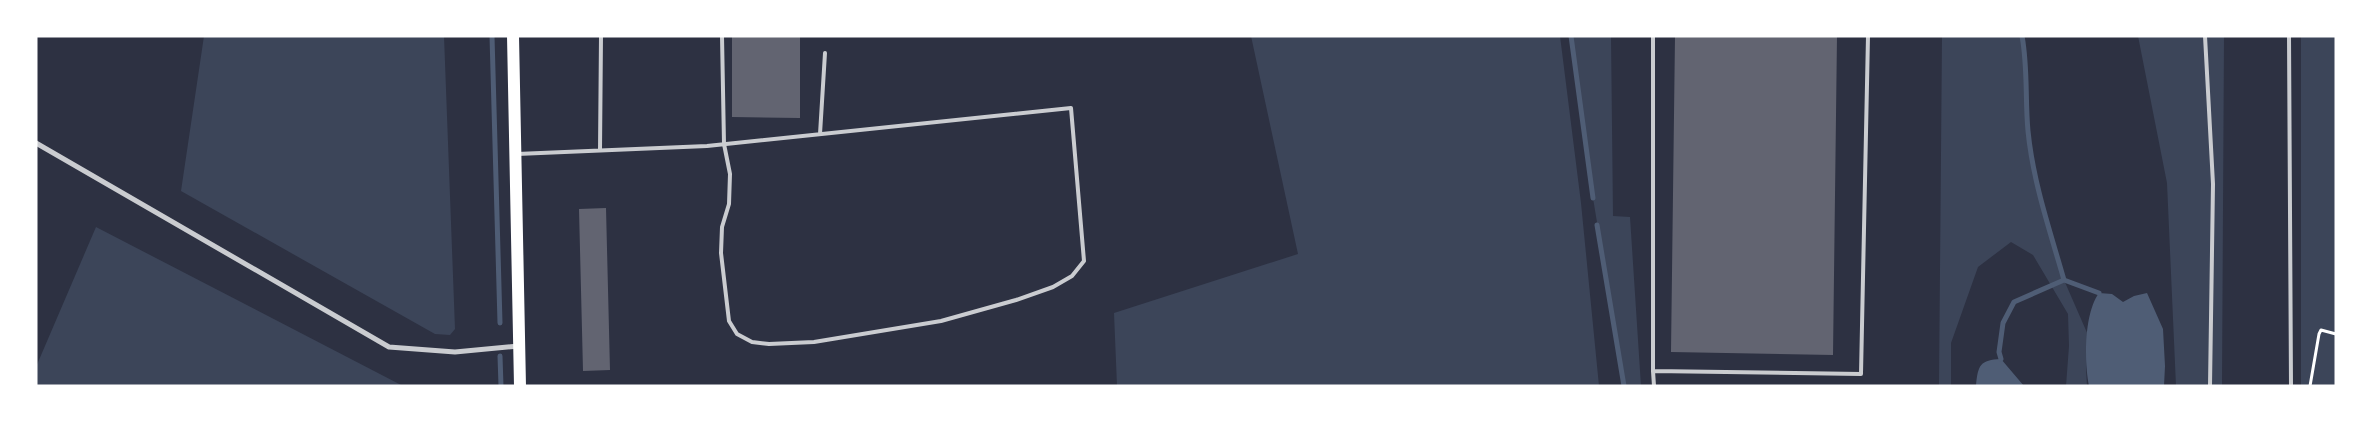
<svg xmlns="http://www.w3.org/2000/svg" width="2372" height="422" viewBox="0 0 2372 422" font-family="Helvetica,sans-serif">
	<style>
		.green { fill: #3c4559 }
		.water { fill: #4f5d75 }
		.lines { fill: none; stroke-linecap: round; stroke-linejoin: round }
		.stream { stroke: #4f5d75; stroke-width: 5 }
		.building { fill: #626471 }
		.path { stroke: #fff; stroke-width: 3 }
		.service { stroke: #caccd0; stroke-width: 4 }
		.minor { stroke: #caccd0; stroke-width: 5 }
		.primary { stroke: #fff; stroke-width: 12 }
	</style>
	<rect width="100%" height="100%" fill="#2d3142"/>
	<path class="green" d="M204,36H444L455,329L450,335L435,334L181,191Z
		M1251,36H1560L1581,203L1599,386H1117L1114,313L1298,254Z
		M1571,36H1611L1613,216L1630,217L1641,386H1624L1593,198Z
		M1942,36H2022L2025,52L2028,132L2040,197L2064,280L2088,335L2086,369L2087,386H2066L2069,346L2068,314L2033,255L2011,242L1978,267L1951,343V386H1939Z
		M2138,36H2224L2222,386H2176L2167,183Z
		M2301,36H2336V386H2301Z
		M96,227L403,386H36V367Z"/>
	<path class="water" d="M2099,293L2112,294L2123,302L2134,296L2147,293L2163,329L2165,366L2164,386H2089C2084,362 2084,313 2099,293Z
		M2001,359L2024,386H1976C1978,365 1980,360 2001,359Z"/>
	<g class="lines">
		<path class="stream" d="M492,36L500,323
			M1571,36L1593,198
			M2022,36C2028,68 2025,100 2028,131C2033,182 2050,231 2064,280
			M1597,225L1624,386
			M500,356L501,386
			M2001,359L1999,352L2003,323L2014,302L2064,280L2099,293"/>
	</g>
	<path class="building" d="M732,36H800V118L732,117Z
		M1675,36H1837L1833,355L1671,352Z
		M606,208L610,370L583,371L579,209Z"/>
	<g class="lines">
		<path class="path" d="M2310,386L2319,334L2321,330L2336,334"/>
		<path class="service" d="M1653,36V371L1861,374L1868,36
			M2205,36L2213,184L2210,386
			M2289,36L2291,386
			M820,134L825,53
			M600,150L601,36
			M517,154L707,146C828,134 949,121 1071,108L1084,261L1072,276L1053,287L1016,300L941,321L814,342L769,344L752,342L737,334L729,321L721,253L722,227L729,204L730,174L724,144L722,36
			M1653,371L1654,386"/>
		<path class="minor" d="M36,143L389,347L455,352L519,346"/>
		<path class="primary" d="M513,36L520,386"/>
	</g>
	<rect width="2372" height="422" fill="none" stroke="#ffffff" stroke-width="75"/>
</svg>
